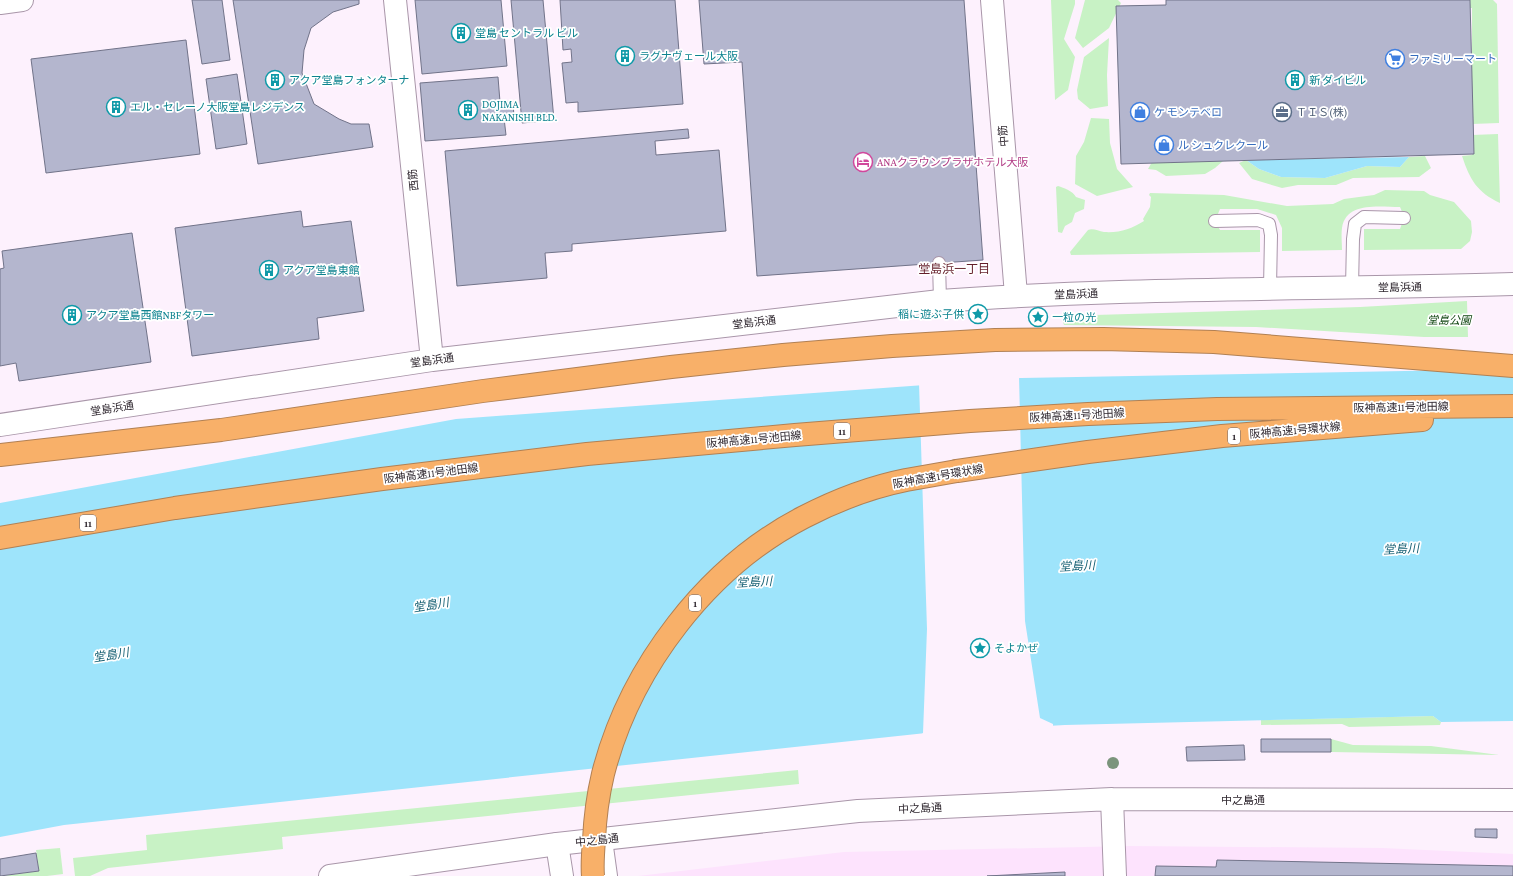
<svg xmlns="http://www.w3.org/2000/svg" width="1513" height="876" viewBox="0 0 1513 876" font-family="'Crimson Pro','Noto Sans JP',serif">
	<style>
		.built { fill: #fde3fd }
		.green { fill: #c8f2c5 }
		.water { fill: #9ee4fb }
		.pier { fill: #fdf1fd }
		.building { fill: #b4b6ce; stroke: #717389 }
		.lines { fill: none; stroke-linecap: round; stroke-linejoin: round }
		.service-casing { stroke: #a996a9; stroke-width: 14 }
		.minor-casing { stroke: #a996a9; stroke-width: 24 }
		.tertiary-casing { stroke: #a996a9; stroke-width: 24 }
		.motorway-casing { stroke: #b18054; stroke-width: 24 }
		.service { stroke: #fff; stroke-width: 12 }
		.minor { stroke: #fff; stroke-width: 22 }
		.tertiary { stroke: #fff; stroke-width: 22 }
		.motorway { stroke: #f8b069; stroke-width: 22 }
		.motorway-bridge-casing { stroke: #b18054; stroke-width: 24; stroke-linecap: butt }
		.motorway-bridge { stroke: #f8b069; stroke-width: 22 }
		.tree { fill: #7b947c }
		.labels { text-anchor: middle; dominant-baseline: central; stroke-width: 3.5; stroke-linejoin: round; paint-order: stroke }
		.shield { fill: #fff; stroke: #6d676d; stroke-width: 1 }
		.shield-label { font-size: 10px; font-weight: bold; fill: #2e262e }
		.culture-label { font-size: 11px; fill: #0d838f; stroke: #fff; text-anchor: start }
		.shop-label { font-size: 11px; fill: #366cbe; stroke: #fff; text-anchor: start }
		.service-label { font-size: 11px; fill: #4e5e75; stroke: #fff; text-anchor: start }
		.street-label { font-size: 11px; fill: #2e262e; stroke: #fff }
		.hotel-label { font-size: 11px; fill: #b23c85; stroke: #fff; text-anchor: start }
		.park-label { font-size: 11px; font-style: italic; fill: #114712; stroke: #fff }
		.neighbourhood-label { font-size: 12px; fill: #641e29; stroke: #fff }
		.water-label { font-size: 12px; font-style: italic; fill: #105c70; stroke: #fff }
	</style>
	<rect width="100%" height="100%" fill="#fdf1fd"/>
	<path class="built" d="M1130,846L1382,848L1513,854V876H638L844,852Z"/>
	<path class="green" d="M1051,0H1075V4L1064,39L1075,57L1068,90L1055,100Z
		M1085,0H1118L1121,3L1109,28L1083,48L1075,38Z
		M1450,0H1493L1497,4L1499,123L1472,124V8H1448Z
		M1109,38L1107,75L1108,106L1090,109L1078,99L1077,90L1084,57Z
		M1091,118L1109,119L1110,143L1117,169L1133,187L1097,196L1075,184L1076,156L1084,142Z
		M1498,134L1500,203C1477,192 1470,180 1462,156L1472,155V135Z
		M1425,156L1431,168L1419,177L1353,178L1336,185H1298L1282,188L1252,179L1239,163L1246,160L1259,169L1281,177L1325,178L1367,166L1400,167L1409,157Z
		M1223,161L1215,168L1205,174L1166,176L1156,170L1148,169L1152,162Z
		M1058,186C1064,188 1073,191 1076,197L1085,200L1084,209L1075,213L1072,222L1065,226L1062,233L1058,232L1056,187Z
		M1385,190L1424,191L1430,195L1454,202L1471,221L1472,232L1470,241L1461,249L1364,250V229H1400C1403,221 1404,215 1400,207C1380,207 1346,201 1342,228C1341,235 1342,243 1342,250L1282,251V228L1276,215L1257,209H1220L1215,221L1220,230H1260V252L1071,255L1070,252L1088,230C1093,228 1098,231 1104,232C1120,233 1131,229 1144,221L1143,219L1150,207L1151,197L1149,195L1150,193L1224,195L1287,206L1333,204L1344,199L1374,195Z
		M1467,301L1468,337H1424L1256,327L1064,325L1061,316L1360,307Z
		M1433,716L1441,722L1440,725L1349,727L1342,724L1261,725V720Z
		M1331,739L1353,745L1431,746L1499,755L1331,752Z
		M798,770L799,784L282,837L283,849L108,868L90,876H75L73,858L147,850L146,835Z
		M60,848L63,874L47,876H3L39,871L36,850Z"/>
	<path class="water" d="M1409,157L1400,167L1367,166L1325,178L1281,177L1259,169L1246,160Z
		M1513,369V721L1441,722L1433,716L1065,725L926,733L64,825L0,837V503L456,419L1021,378Z"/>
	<path class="pier" d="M1019,376L1025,621L1040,718L1053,724V727L920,736L923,733L927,629L919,383Z"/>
	<path class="building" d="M192,0H222L230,60L202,64Z
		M233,0H359V4L333,12L311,28L304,50L302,73L314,104L339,119L351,124H369L373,147L258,164Z
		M415,0H501L507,66L422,74Z
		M511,0H543L554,120L522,123Z
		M560,0H675L683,104L578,112V102L566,103L562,63L572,62L571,49L563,50Z
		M699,0H964L983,260L757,276L742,62L704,64Z
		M1166,0H1470L1474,154L1121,164L1116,6L1166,5Z
		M186,40L200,154L46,173L31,59Z
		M237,74L247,144L216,149L206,79Z
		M498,77L500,102L513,101L514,118H504L506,135L425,141L420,83Z
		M688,129L689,138L655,141L656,155L719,150L726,231L572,244V251L545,253L547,278L457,286L445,151Z
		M301,211L303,227L351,221L364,311L317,318L319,339L192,356L175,228Z
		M132,233L151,362L19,381L16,363L0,366V269L4,268L2,251Z
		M1261,739H1331V752H1261Z
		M1244,745L1245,760L1187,761L1186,747Z
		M1475,829H1497V838L1475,837Z
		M36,853L39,871L0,876V859Z
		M1217,860L1513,866V876H1155L1156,866L1216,867Z
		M1065,872V876H987Z"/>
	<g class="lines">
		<defs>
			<path id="service" d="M1215,221L1258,220L1269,224L1271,235L1270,288
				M939,263L940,301
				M1352,288L1353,239L1355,224L1364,217L1404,218"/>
			<path id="minor" d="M395,0L432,360
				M992,0L1016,295
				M0,3L22,0
				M0,425L432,360L940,301C1130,287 1322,290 1513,284
				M601,840L606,876
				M557,844L562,876"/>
			<path id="tertiary" d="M1112,799L1115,876
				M330,876L557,844L858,811L1112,799L1513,800"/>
			<path id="motorway" d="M0,455L221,430L483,391L671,367L783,355L892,346L995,340L1103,339L1214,342L1513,366
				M957,471L1088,452L1222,436L1422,420
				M0,538L175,508L382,479L587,454L795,435L970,421L1088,414L1217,409L1513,406"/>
		</defs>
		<use href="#service" class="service-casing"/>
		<use href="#minor" class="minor-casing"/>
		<use href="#tertiary" class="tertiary-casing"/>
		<use href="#motorway" class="motorway-casing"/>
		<use href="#service" class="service"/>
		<use href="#minor" class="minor"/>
		<use href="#tertiary" class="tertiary"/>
		<use href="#motorway" class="motorway"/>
		<defs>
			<path id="motorway-bridge" d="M593,876C592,864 593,852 594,840C595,818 598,795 603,774C630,668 707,567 804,517C835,501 871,487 906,480C923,477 940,474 957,471"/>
		</defs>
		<use href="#motorway-bridge" class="motorway-bridge-casing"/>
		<use href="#motorway-bridge" class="motorway-bridge"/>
	</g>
	<circle class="tree" cx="1113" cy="763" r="6"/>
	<defs>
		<symbol id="building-ring" viewBox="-11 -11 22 22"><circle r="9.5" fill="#fff" stroke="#0f9aa8" stroke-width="1.5"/><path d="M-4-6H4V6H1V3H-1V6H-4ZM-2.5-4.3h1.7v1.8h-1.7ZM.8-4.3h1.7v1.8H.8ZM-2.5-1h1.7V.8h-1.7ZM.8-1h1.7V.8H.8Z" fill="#0f9aa8"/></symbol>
		<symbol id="supermarket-ring" viewBox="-11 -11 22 22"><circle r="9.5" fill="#fff" stroke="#3f7fe0" stroke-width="1.5"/><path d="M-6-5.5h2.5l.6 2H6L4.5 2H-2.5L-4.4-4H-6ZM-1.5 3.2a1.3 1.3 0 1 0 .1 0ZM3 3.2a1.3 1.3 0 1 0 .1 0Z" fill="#3f7fe0"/></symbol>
		<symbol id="shop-ring" viewBox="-11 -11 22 22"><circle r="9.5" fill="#fff" stroke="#3f7fe0" stroke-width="1.5"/><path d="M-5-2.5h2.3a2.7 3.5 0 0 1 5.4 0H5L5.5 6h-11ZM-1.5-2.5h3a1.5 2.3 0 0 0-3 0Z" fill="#3f7fe0"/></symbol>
		<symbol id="office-ring" viewBox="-11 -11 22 22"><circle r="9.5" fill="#fff" stroke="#5c6f8a" stroke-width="1.5"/><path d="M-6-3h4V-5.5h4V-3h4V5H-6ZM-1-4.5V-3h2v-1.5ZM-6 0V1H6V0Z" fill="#5c6f8a"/></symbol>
		<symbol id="hotel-ring" viewBox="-11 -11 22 22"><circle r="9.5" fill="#fff" stroke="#d1479c" stroke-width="1.5"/><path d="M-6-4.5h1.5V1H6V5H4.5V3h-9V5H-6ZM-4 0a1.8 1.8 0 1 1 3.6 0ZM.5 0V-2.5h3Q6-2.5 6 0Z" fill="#d1479c"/></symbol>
		<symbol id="sight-ring" viewBox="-11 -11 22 22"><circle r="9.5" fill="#fff" stroke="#0f9aa8" stroke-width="1.5"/><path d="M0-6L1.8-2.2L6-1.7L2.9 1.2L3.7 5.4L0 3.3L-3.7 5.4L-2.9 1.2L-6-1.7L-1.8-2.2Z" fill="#0f9aa8"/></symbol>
	</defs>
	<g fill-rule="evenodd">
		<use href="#building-ring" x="450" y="22" width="22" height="22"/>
		<use href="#building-ring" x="614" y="45" width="22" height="22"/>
		<use href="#supermarket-ring" x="1384" y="48" width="22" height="22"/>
		<use href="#building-ring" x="264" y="69" width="22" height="22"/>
		<use href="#building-ring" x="1284" y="69" width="22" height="22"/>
		<use href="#building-ring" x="105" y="96" width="22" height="22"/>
		<use href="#building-ring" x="457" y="99" width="22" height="22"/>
		<use href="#shop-ring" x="1129" y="101" width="22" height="22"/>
		<use href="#office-ring" x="1271" y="101" width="22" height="22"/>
		<use href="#shop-ring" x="1153" y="134" width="22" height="22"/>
		<use href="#hotel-ring" x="852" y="151" width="22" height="22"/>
		<use href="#building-ring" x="258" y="259" width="22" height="22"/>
		<use href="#sight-ring" x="967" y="303" width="22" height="22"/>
		<use href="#building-ring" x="61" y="304" width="22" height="22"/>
		<use href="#sight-ring" x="1027" y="306" width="22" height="22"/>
		<use href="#sight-ring" x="969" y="637" width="22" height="22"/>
	</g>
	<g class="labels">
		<g class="shield">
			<rect x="834" y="423" width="16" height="16" rx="3"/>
			<rect x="1228" y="428" width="12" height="16" rx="3"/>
			<rect x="80" y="515" width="16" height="16" rx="3"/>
			<rect x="689" y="595" width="12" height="16" rx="3"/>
		</g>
		<g class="shield-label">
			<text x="842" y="431">11</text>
			<text x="1234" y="436">1</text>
			<text x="88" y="523">11</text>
			<text x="695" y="603">1</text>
		</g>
		<g class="culture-label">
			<text x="475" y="33">堂島 セントラル ビル</text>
			<text x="639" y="56">ラグナヴェール大阪</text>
			<text x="289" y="80">アクア堂島フォンターナ</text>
			<text x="1309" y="80">新 ダイビル</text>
			<text x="482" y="104">DOJIMA<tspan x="482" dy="13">NAKANISHI BLD.</tspan></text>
			<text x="130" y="107">エル・セレーノ大阪堂島レジデンス</text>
			<text x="283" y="270">アクア堂島東館</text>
			<text x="964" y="314" text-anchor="end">稲に遊ぶ子供</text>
			<text x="86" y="315">アクア堂島西館NBFタワー</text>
			<text x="1052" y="317">一粒の光</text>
			<text x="994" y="648">そよかぜ</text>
		</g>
		<g class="shop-label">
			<text x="1409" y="59">ファミリーマート</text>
			<text x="1154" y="112">ケ モンテベロ</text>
			<text x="1178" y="145">ル シュクレクール</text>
		</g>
		<g class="service-label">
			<text x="1296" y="112">ＴＩＳ(株)</text>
		</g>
		<g class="street-label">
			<text transform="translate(1003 136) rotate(-95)">中筋</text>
			<text transform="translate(413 180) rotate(-96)">西筋</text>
			<text transform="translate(1400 287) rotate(-1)">堂島浜通</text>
			<text transform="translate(1076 294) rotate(-2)">堂島浜通</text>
			<text transform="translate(754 322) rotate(-7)">堂島浜通</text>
			<text transform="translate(432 360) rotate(-8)">堂島浜通</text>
			<text transform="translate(1401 407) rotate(-1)">阪神高速11号池田線</text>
			<text transform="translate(112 408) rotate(-9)">堂島浜通</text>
			<text transform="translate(1077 415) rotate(-3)">阪神高速11号池田線</text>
			<text transform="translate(1295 430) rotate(-5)">阪神高速1号環状線</text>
			<text transform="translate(754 439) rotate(-5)">阪神高速11号池田線</text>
			<text transform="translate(431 473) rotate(-7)">阪神高速11号池田線</text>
			<text transform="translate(938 476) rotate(-10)">阪神高速1号環状線</text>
			<text x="1243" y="800">中之島通</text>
			<text transform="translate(920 808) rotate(-3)">中之島通</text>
			<text transform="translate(597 840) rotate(-6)">中之島通</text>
		</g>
		<g class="hotel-label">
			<text x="877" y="162">ANAクラウンプラザホテル大阪</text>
		</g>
		<g class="park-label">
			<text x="1449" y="320">堂島公園</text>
		</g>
		<g class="neighbourhood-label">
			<text x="954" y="269">堂島浜一丁目</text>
		</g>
		<g class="water-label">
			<text transform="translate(1401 549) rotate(-3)">堂島川</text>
			<text transform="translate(1077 566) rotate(-3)">堂島川</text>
			<text transform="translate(754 582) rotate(-3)">堂島川</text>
			<text transform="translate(431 605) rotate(-9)">堂島川</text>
			<text transform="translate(111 655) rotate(-9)">堂島川</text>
		</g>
	</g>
</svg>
